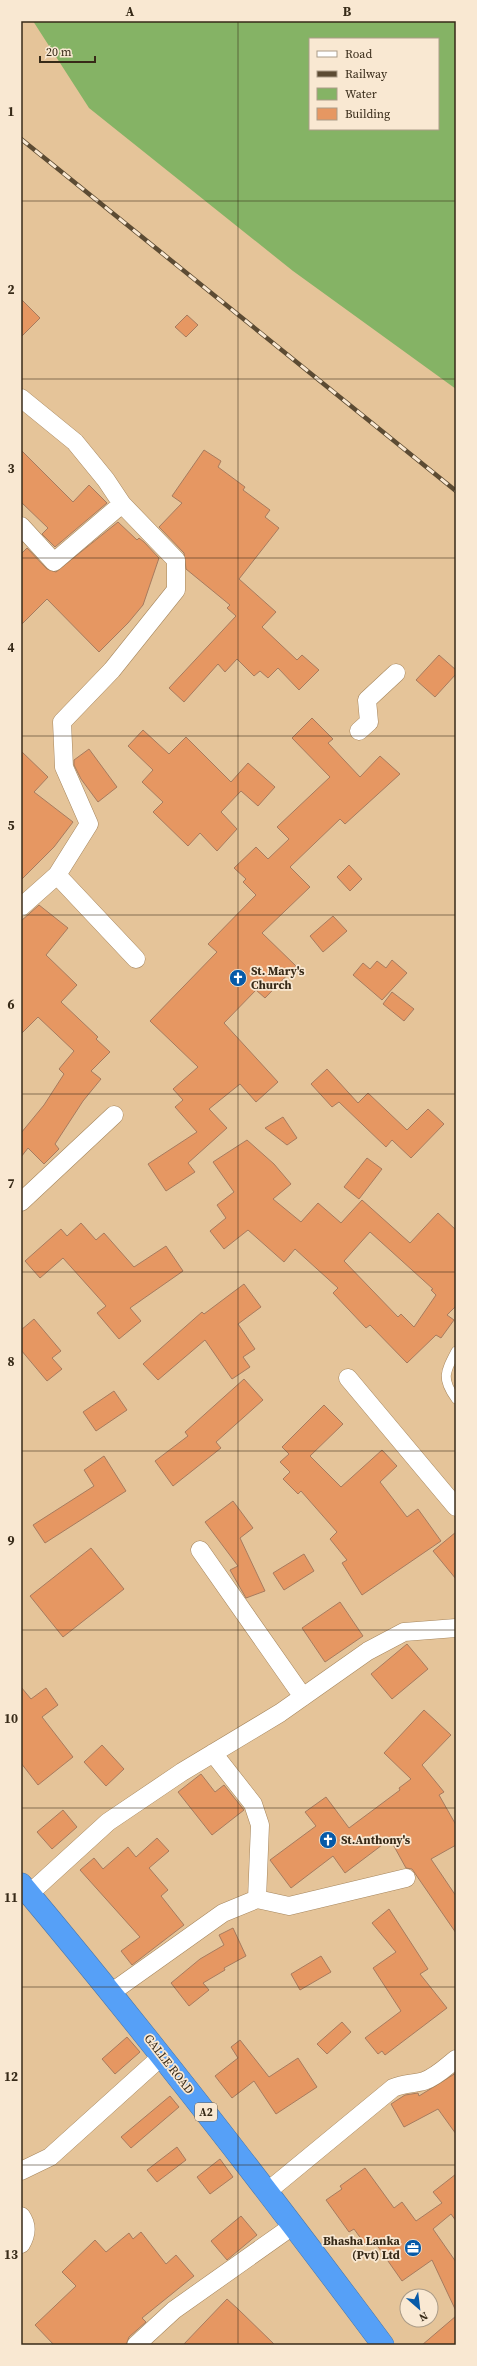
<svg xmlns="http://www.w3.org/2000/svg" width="477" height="2366" viewBox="0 0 477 2366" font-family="'Source Serif 4',serif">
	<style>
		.water { fill: #85b365; fill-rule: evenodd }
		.building { fill: #e69762; stroke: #a77b5e; fill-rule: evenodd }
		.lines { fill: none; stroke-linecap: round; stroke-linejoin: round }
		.lane-casing { stroke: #a6865d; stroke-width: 10 }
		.street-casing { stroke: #a6865d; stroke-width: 19 }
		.highway-casing { stroke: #4b77a9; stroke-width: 23 }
		.lane { stroke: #fff; stroke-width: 9 }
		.street { stroke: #fff; stroke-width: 18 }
		.highway { stroke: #56a0f7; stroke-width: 22 }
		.rail-casing { stroke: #5c4b33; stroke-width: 4.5 }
		.rail { stroke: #f9e8d2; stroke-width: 3; stroke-dasharray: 9; stroke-linecap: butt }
		.grid { fill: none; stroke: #372a18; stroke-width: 1; stroke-opacity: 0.55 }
		.labels { text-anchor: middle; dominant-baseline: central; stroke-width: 3.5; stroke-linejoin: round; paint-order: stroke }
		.shield { fill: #f9e8d2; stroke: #716350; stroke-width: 1 }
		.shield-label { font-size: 11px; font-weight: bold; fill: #372a18 }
		.poi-label { font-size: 12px; font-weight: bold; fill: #372a18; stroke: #f9e8d2; text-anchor: start }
		.street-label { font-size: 12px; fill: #372a18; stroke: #f9e8d2 }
		.neatline { fill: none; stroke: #372a18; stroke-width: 1.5 }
		.grid-label { font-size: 13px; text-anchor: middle; font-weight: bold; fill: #372a18 }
	</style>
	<rect width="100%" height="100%" fill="#e5c499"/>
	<path class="water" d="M33,21H456V389L293,271L89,108ZM310,39H438V129H310Z"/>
	<path class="building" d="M21,299L40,318L21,337Z
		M187,315L198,325L186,337L175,327Z
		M21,450L73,502L89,485L107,503L55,547L42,534L48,528L21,502Z
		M204,450L221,461L218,467L245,487L243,490L270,510L265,517L279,528L239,579L276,612L262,627L297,660L302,655L319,670L299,690L278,668L268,678L260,671L254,676L237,659L225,672L218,664L184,702L169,688L236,616L227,608L230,605L186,569L184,553L159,527L182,503L172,496Z
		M118,522L137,540L139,538L144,542L159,558L143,605L128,623L99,652L47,599L21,625V554L27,548L47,569L56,572Z
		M439,655L456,670V674L435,697L416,680Z
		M312,718L333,739L328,743L360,777L380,756L400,774L345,824L340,819L290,867L310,887L262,933L296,966L265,998L256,990L224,1023L278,1082L256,1102L240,1084L209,1109L227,1128L188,1163L195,1172L166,1191L148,1164L197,1132L175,1107L183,1100L173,1089L198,1067L150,1021L217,952L208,944L256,895L243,882L246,879L234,868L256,847L268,859L289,839L277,827L330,777L292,738Z
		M143,730L169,754L186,737L231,782L248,763L275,787L258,806L241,791L221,812L237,829L217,851L200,833L188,846L153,812L163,802L142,782L153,770L128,746Z
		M89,749L117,787L98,802L81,779L74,765V760Z
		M21,751L48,777L34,792L73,822L54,847L21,880Z
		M349,865L362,879L350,891L337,877Z
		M39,905L68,928L46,955L77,985L61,1002L98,1037L96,1039L110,1052L91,1071L101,1079L83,1101L55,1144L59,1149L44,1164L28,1148L21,1157V1133L44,1105L64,1074L59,1069L74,1051L38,1017L21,1034V921Z
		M333,916L347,931L323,952L310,936Z
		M392,960L407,973L382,1000L353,975L363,963L370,969L377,961L386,968Z
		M392,992L414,1009L404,1021L383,1004Z
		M327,1069L358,1103L368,1093L407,1130L428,1109L444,1124L411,1158L392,1140L386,1147L339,1102L332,1107L311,1084Z
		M283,1117L297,1138L287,1145L265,1128Z
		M247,1140L274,1164L291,1184L273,1199L301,1222L318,1203L341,1223L362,1200L410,1243L438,1213L456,1230V1306L447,1315L454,1320L441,1338L436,1335L407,1363L370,1325L366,1328L333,1293L338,1288L295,1249L284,1262L248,1230L224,1249L210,1231L226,1218L217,1205L234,1192L213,1162ZM370,1232L433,1289L431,1290L436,1295L414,1327L401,1314L398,1317L344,1261Z
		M367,1158L382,1169L359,1199L344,1187Z
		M81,1223L96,1240L104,1233L134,1267L166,1246L183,1271L130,1308L141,1321L119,1339L97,1313L106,1306L63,1258L40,1278L25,1261L61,1229L67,1236Z
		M244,1284L261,1307L238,1324L255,1349L243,1357L250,1367L232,1379L205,1340L158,1380L143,1364L202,1312L204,1314Z
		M34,1319L61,1351L52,1358L62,1369L47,1381L21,1350V1330Z
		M244,1379L263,1400L216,1442L221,1448L173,1486L155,1461L188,1436L185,1432Z
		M114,1391L127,1410L96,1431L83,1412Z
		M324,1405L343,1424L310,1456L341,1487L382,1450L397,1466L380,1482L407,1517L418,1509L441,1541L362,1595L342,1563L347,1560L330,1539L337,1532L301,1491L298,1494L283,1479L290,1472L280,1462L289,1454L282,1447Z
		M104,1456L126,1491L45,1543L33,1525L94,1486L84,1470Z
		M233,1501L253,1528L240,1538L265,1591L246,1598L230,1570L238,1566L205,1522Z
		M456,1532V1579L433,1551Z
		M91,1548L124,1589L63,1637L30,1596Z
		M304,1554L314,1571L284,1590L273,1573Z
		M340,1602L363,1636L325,1662L302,1628Z
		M407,1644L428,1669L392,1699L371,1674Z
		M21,1687L31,1699L46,1688L58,1705L42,1717L73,1757L38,1785L21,1763Z
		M424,1710L451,1735L422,1765L444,1792L439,1795L456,1825V1845L431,1859L456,1896V1933L412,1869L406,1868L390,1839L345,1873L333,1856L291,1888L270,1860L316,1826L305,1812L326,1797L349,1828L400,1790L399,1788L411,1779L384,1753Z
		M102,1745L124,1769L106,1786L84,1762Z
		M201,1774L215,1792L224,1785L244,1810L212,1835L178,1792Z
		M63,1810L77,1827L52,1849L37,1832Z
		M157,1838L169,1851L149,1868L168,1890L161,1896L184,1925L132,1965L121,1951L140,1937L80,1870L94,1858L103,1869L128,1847L136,1857Z
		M389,1909L428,1969L420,1974L447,2008L385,2055L382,2051L378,2054L365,2038L401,2011L373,1968L396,1952L372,1923Z
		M233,1928L246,1956L224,1968L225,1970L203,1983L209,1990L189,2006L171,1983L200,1959L224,1945L219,1935Z
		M321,1956L331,1972L300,1990L291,1974Z
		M342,2022L351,2032L327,2054L317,2044Z
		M127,2037L140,2052L115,2074L102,2059Z
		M240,2040L269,2077L298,2058L317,2087L276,2114L254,2081L232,2098L215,2076L238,2058L231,2047Z
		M456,2073V2134L438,2109L404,2127L391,2104L405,2095L418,2093L419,2096Z
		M170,2096L179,2107L131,2148L121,2137Z
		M177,2147L186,2160L157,2182L147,2170Z
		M220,2159L233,2177L210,2194L197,2177Z
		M365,2168L394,2208L402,2202L416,2221L442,2203L433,2192L456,2174V2221L451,2214L433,2229L456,2262V2311L432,2260L402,2281L374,2241L367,2247L354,2229L349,2232L326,2200L342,2189L340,2186Z
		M241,2216L257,2235L227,2260L211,2241Z
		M141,2232L166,2264L176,2255L194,2276L142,2318L146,2322L129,2337L126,2345H54L35,2325L76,2286L62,2272L95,2240L106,2252L129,2233L133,2239Z
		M227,2299L238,2309L275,2345H183Z
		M456,2316V2345H422Z"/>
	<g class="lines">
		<defs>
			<path id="lane" d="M456,1351C445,1372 441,1379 456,1399"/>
			<path id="street" d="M21,398L75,442L106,480L122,504L176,560V590L112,670L62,722L64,767L89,824L57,875L21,907
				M21,526L54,562L122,504
				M359,731L369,722L367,700L396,673
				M57,875L136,959
				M21,1202L114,1115
				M348,1378L456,1507
				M200,1550L303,1697
				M213,1753L253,1804L260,1825L257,1899
				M29,1894L108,1822L182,1772L280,1713L368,1651L404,1632L456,1628
				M112,1992L223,1913L257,1899L289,1906L406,1878
				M21,2171L50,2157L162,2056
				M268,2191L393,2088C404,2083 414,2084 424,2081C436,2077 446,2067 456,2059
				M21,2216C28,2226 27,2234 21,2244
				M136,2345L174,2310L294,2225"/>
			<path id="highway" d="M21,1884C147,2034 266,2188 383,2345"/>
		</defs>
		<use href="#lane" class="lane-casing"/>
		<use href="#street" class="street-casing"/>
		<use href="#highway" class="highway-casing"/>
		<use href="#lane" class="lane"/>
		<use href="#street" class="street"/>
		<use href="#highway" class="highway"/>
		<defs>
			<path id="rail" d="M21,139L456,491"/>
		</defs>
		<use href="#rail" class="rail-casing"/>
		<use href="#rail" class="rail"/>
	</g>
	<path class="grid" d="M238,21V2345M21,201H456M21,379H456M21,558H456M21,736H456M21,915H456M21,1094H456M21,1272H456M21,1451H456M21,1630H456M21,1808H456M21,1987H456M21,2165H456"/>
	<defs>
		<symbol id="church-disc" viewBox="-11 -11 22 22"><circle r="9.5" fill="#075aa8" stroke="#f9e8d2"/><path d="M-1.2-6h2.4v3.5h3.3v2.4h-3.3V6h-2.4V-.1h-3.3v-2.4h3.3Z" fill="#fff"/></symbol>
		<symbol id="office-disc" viewBox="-11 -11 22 22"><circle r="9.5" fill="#075aa8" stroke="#f9e8d2"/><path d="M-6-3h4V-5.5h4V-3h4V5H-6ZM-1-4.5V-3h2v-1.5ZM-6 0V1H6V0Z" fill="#fff"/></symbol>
	</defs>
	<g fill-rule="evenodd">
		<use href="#church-disc" x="228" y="968" width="20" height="20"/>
		<use href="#church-disc" x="318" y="1830" width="20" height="20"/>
		<use href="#office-disc" x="403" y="2238" width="20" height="20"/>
	</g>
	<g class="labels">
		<rect class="shield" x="195" y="2103" width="22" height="18" rx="3"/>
		<g class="shield-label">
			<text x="206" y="2112">A2</text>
		</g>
		<g class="poi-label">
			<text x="251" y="971">St. Mary's<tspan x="251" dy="14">Church</tspan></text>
			<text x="341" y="1840">St.Anthony's</text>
			<text x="400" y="2241" text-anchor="end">Bhasha Lanka<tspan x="400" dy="14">(Pvt) Ltd</tspan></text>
		</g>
		<g class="street-label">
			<text transform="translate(169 2064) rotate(52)">GALLE ROAD</text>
		</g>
	</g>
	<rect width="477" height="2366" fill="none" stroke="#f9e8d2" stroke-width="44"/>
	<rect x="309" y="38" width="130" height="92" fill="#f9e8d2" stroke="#ab9c88"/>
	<rect x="317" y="51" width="20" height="6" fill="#ffffff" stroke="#ab9c88"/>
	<text x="345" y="58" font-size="12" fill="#372a18">Road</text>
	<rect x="317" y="71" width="20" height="6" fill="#5c4b33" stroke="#ab9c88"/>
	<text x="345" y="78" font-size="12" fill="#372a18">Railway</text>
	<rect x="317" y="88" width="20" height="12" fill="#85b365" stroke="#ab9c88"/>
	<text x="345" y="98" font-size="12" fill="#372a18">Water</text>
	<rect x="317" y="108" width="20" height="12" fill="#e69762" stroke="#ab9c88"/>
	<text x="345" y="118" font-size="12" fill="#372a18">Building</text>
	<g transform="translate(419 2308) rotate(152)"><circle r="19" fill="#f9e8d2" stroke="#ab9c88"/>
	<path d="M0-3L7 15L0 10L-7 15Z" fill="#075aa8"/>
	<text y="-6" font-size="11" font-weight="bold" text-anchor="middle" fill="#372a18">N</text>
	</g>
	<path d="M40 56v6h55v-6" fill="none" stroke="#372a18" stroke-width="2"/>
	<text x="46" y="56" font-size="12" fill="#372a18" stroke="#f9e8d2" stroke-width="3" paint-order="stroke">20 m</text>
	<rect x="22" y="22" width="433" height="2322" class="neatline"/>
	<g class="grid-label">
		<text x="130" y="16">A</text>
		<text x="347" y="16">B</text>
		<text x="11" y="116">1</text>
		<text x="11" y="294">2</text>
		<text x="11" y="473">3</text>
		<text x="11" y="652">4</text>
		<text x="11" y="830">5</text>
		<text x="11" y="1009">6</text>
		<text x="11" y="1188">7</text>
		<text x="11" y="1366">8</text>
		<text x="11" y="1545">9</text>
		<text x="11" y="1723">10</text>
		<text x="11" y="1902">11</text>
		<text x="11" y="2081">12</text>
		<text x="11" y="2259">13</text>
	</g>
</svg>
